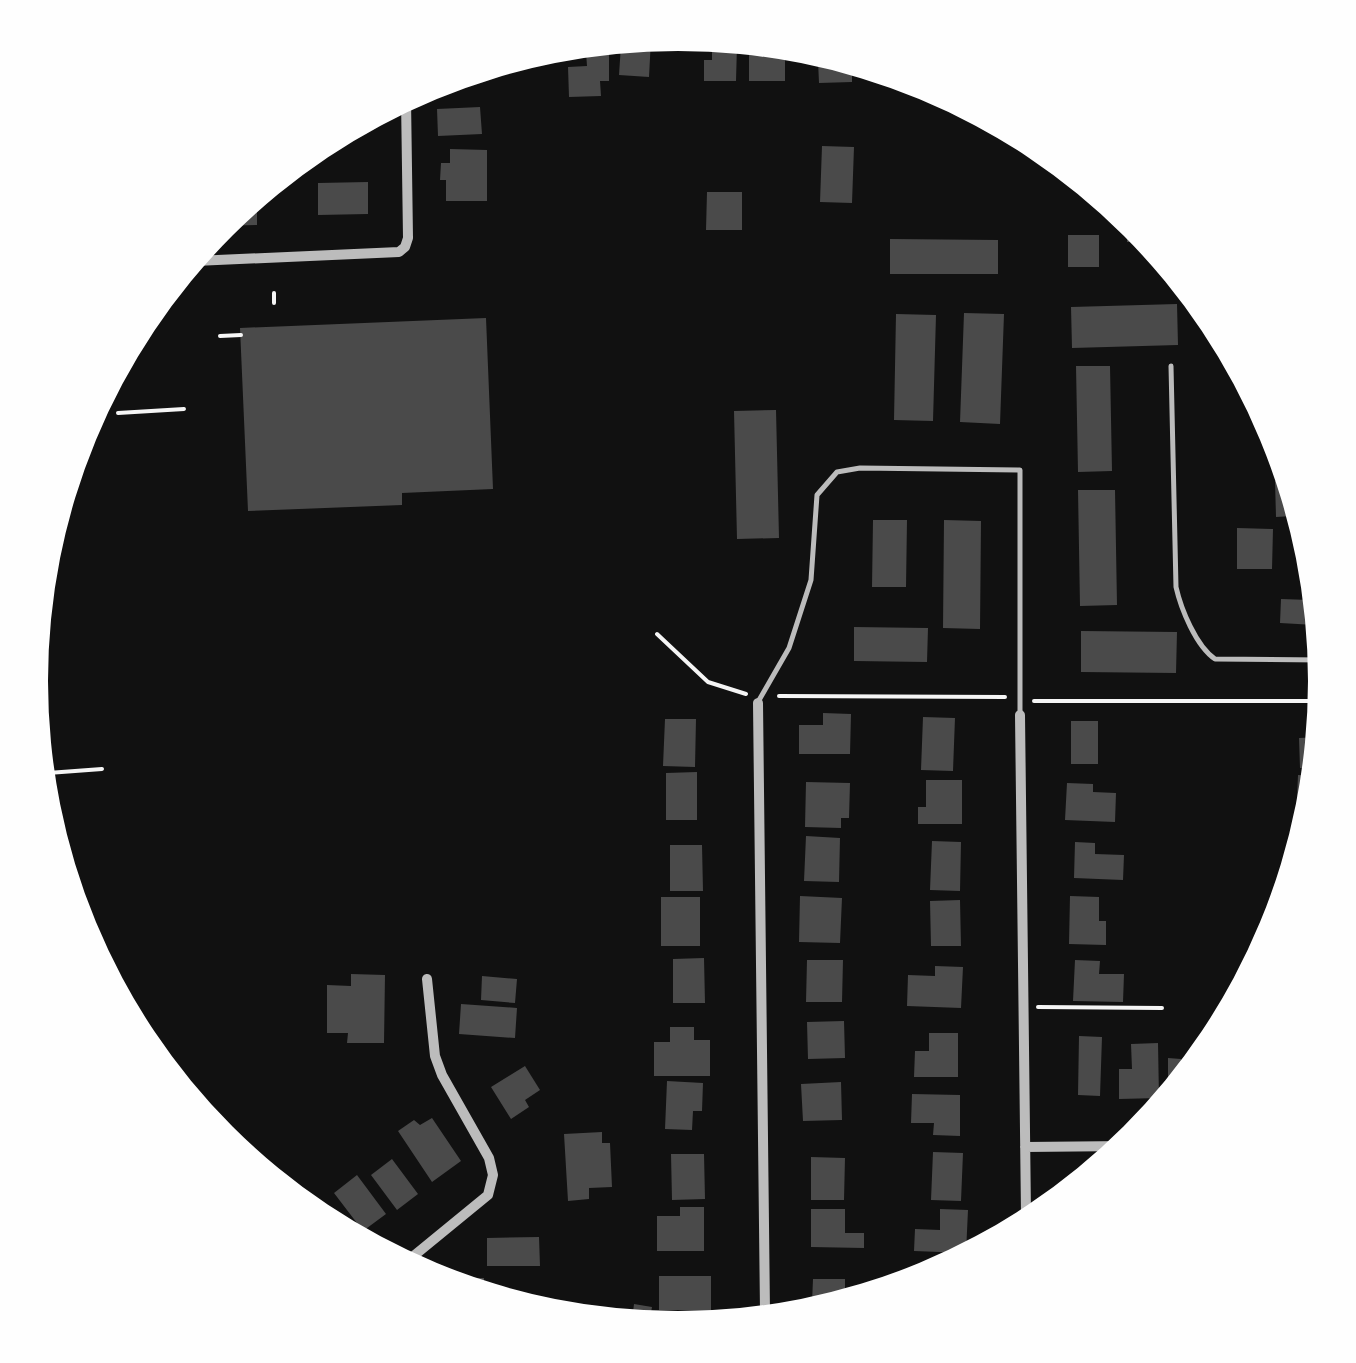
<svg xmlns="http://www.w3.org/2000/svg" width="1356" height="1363" viewBox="0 0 1356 1363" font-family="Roboto,sans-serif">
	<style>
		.building { fill: #4a4a4a }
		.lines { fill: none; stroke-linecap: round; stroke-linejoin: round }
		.path { stroke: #f5f5f5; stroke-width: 4 }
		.service { stroke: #bcbcbc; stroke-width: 5 }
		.minor { stroke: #bcbcbc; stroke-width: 10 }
	</style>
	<rect width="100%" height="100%" fill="#111"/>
	<path class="building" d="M651,39L649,77L619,75L621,45Z
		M712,40L737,45L736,81H704V60H712Z
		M749,48L785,55V81H749Z
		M609,51V81H600L601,96L569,97L568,67L587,66L586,52Z
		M818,61L852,68V82L819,83Z
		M480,107L482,134L438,136L437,109Z
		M822,146L854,147L852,203L820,202Z
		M450,149L487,150V201H446V180H440L441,163H450Z
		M368,182V214L318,215V183Z
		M707,192H742V230H706Z
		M257,198V225L218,226L220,223Z
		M1128,218L1137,224L1149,242H1127Z
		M1068,235H1099V267H1068Z
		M890,239L998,240V274H890Z
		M1177,304L1178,345L1072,348L1071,307Z
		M964,313L1004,314L1000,424L960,422Z
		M896,314L936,315L933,421L894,420Z
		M486,318L493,489L402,493V505L248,511L240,328Z
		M1076,366H1110L1112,471L1078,472Z
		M776,410L779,538L737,539L734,411Z
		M1286,480L1293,516L1276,517L1275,481Z
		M1078,490H1115L1117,605L1080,606Z
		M873,520H907L906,587H872Z
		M944,520L981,521L980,629L943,628Z
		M1237,528L1273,529L1272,569H1237Z
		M1281,599L1310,600L1315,625L1280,623Z
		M854,627L928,628L927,662L854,661Z
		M1081,631L1177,632L1176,673L1081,672Z
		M823,713L851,714L850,754H799V725H823Z
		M923,717L955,718L953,771L921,770Z
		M665,719H696L695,767L663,766Z
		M1071,721H1098V764H1071Z
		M1320,737L1317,768H1300L1299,738Z
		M697,772V820H666V773Z
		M1298,775L1317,776L1314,798H1297Z
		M926,780H962V824H918V807H926Z
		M806,782L850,783L849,818H841V828L805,827Z
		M1067,783L1093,784V792L1116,793L1115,822L1065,820Z
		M806,836L840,838L839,882L804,881Z
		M932,841L961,842L960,891L930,890Z
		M1075,842L1095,843V854L1124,855L1123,880L1074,878Z
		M670,845H702L703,891H670Z
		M800,896L842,898L840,943L799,942Z
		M1070,896L1099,897V921H1106V945L1069,944Z
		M661,897H700V946H661Z
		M960,900L961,946H931L930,901Z
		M704,958L705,1003H673V959Z
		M807,960H843L842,1002H806Z
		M1075,960L1100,961L1099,974H1124L1123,1002L1073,1001Z
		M935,966L963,967L961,1008L907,1006L908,975L935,976Z
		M351,974L385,975L384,1043H347L348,1033H327V985L351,986Z
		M482,976L517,979L515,1003L481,1000Z
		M461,1004L517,1008L515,1038L459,1034Z
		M844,1021L845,1058L808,1059L807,1022Z
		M670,1027H694V1040H710V1076H654V1042H670Z
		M929,1033H958V1077H914L915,1051H929Z
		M1079,1036L1102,1037L1100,1096L1078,1095Z
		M1158,1043L1159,1098L1119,1099V1069H1132L1131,1044Z
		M1168,1058L1181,1059V1066H1185L1168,1092Z
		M525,1066L540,1090L525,1100L529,1107L511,1119L491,1087Z
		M667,1081L703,1083L702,1111H693L692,1130L665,1129Z
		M841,1082L842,1120L803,1121L801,1084Z
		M912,1094L960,1095V1136L933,1135L934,1123H911Z
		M432,1118L461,1161L432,1182L398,1131L414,1120L420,1125Z
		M602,1132V1143H610L612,1187L589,1188V1199L568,1201L564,1134Z
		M933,1152L963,1153L961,1201L931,1200Z
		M671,1154H704L705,1199L672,1200Z
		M811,1157L845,1158L844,1200H811Z
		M392,1159L418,1194L397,1210L371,1175Z
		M357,1175L386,1214L363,1231L334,1193Z
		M680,1207H704V1251H657V1216H680Z
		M811,1209H845V1233H864V1248L811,1247Z
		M940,1209L968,1210L966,1253L914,1251L915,1229L940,1230Z
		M539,1237L540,1266H487V1238Z
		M659,1276H711V1310H659Z
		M457,1278H484V1291L457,1285Z
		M813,1279H845V1296L812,1303Z
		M634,1304L652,1307L649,1324L632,1320Z"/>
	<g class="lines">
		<path class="path" d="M274,303V293
			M220,336L241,335
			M118,413L184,409
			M657,634L708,682L746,694
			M779,696L1005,697
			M1034,701H1324
			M48,773L102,769
			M1038,1007L1162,1008"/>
		<path class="service" d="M1171,366L1176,587C1181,609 1196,646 1215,659L1322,660
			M758,702L789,648L811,580L817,495L837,472L860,468L1020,470V712"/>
		<path class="minor" d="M195,261L399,252L405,247L408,238L406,99
			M758,703L765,1312
			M1020,715L1026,1214
			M1025,1147L1127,1146
			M405,1263L488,1195L493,1175L489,1158L442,1075L435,1056L427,979"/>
	</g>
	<path d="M0 0H1356V1363H0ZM48 681a630 630 0 1 1 1260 0a630 630 0 1 1-1260 0Z" fill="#fefefe" fill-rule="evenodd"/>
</svg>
